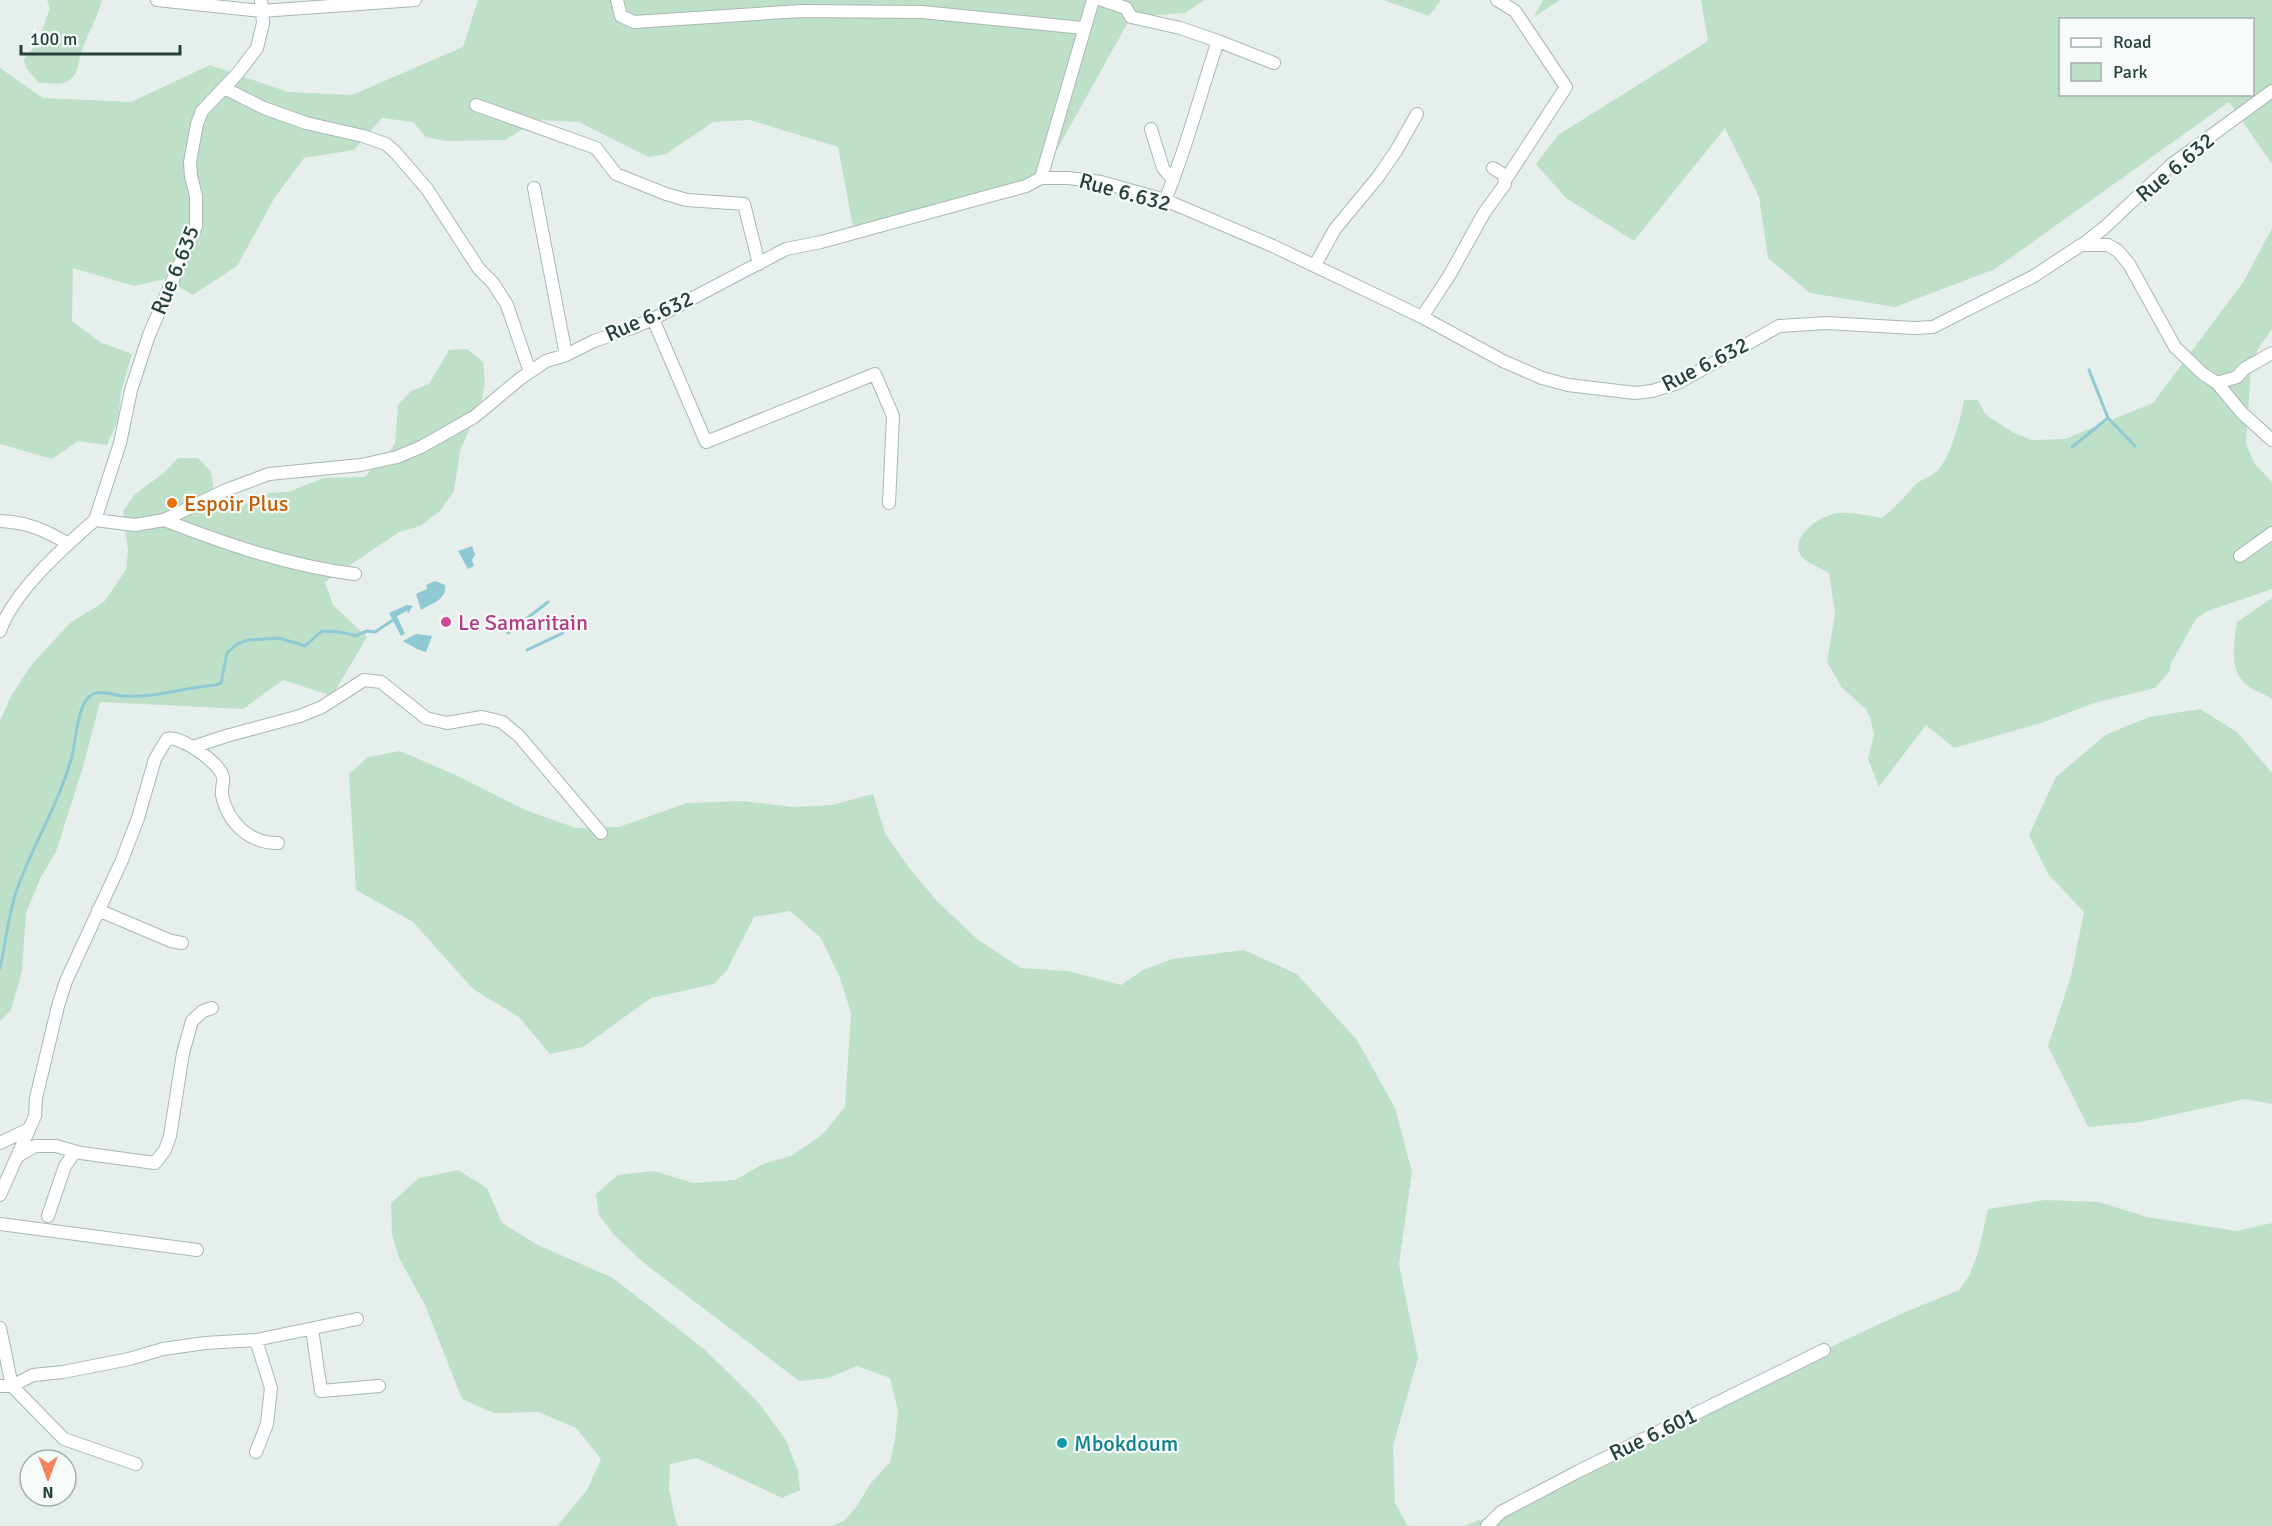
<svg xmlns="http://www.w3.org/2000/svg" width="2272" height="1526" viewBox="0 0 2272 1526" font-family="Signika,sans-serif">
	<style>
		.green { fill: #bfe0c8; fill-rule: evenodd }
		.water { fill: #8ec9d4 }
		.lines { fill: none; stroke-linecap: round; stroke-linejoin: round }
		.stream { stroke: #8ec9d4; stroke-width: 3 }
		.minor-casing { stroke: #a8b8b2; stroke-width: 14 }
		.minor { stroke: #fff; stroke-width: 12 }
		.food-dot { fill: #e8710a; stroke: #f7fbf9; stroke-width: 2 }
		.hotel-dot { fill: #d1479c; stroke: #f7fbf9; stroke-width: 2 }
		.culture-dot { fill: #0f9aa8; stroke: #f7fbf9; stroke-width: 2 }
		.labels { text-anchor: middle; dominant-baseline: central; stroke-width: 4.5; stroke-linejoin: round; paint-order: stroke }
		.street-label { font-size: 22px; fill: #24423a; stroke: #f7fbf9 }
		.food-label { font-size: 22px; fill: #c56008; stroke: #f7fbf9; text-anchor: start }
		.hotel-label { font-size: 22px; fill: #b23c85; stroke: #f7fbf9; text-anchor: start }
		.culture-label { font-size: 22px; fill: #0d838f; stroke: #f7fbf9; text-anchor: start }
	</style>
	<rect width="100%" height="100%" fill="#e6efeb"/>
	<path class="green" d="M47,0H102C97,19 87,35 81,53C78,62 79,72 71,79C63,86 50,83 39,83L26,68L24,59L37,44L50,8Z
		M478,0H1204L1185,13L1131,17L1041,178L854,232L838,147L750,120L713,122L666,154L648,157L579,122L538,120L505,140L445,141L426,137L413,122L382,118L354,150L304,158L275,197L237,266L193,295L165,279L134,286L73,268L72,321L100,342L132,354L121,392L118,420L107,445L78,441L52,459L0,444V68L43,98L131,102L210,65L288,92L352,95L463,47Z
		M1383,0H1441L1429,16Z
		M1543,0H1560L1534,17Z
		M1701,0H2272V164L2229,102L1995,269L1895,307L1810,293L1768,258L1759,197L1725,128L1634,241L1566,198L1536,164L1558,135L1708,41ZM2060,20H2252V94H2060Z
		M2272,228V329L2258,349L2251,367L2246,443L2254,463L2272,482V589L2205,612L2196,619L2171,663L2170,671L2155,688L2094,703L2041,723L1954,748L1926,725L1879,787L1868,759L1874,735L1870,717L1865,708L1842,688L1827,662L1835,613L1829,573C1821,568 1806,563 1801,556C1788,536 1823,514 1839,513C1853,512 1868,516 1882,518C1896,506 1903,499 1915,485C1921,479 1932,477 1938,470C1951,456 1961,418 1964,400H1978L1985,414L2012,432L2032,440L2065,439L2153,403L2244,281Z
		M467,349L483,362L485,381L482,400L460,451L454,491L440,511L420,526L399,532L325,582L333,605L367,637L332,696L283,680L243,709L100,702L83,767L56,852L41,877L26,913L22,971L11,1010L0,1021V721L11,696L32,664L71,622L104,602L126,570L128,551L123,511L134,495L165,472L178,458H198L211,472L217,510L236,511L252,499L270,493L288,492L324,478L365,477L378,462L385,459L395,443L398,405L411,391L429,384L449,350Z
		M2272,598V699C2265,694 2258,692 2251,688C2227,673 2234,645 2237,622Z
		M2200,709L2237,732L2272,773V1104L2245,1099L2140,1122L2088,1127L2048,1046L2071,976L2084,912L2048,874L2029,835L2056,777L2105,735L2149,717Z
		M400,751L460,777L525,810L576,828L619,827L687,803L742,801L793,807L832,805L873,794L885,833L909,868L937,901L977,939L1021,968L1068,971L1121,985L1143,970L1172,959L1244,950L1297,974L1357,1040L1395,1108L1412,1172L1399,1264L1418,1358L1393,1446L1395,1503L1407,1525L1412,1526H832L845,1520L857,1506L870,1484L890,1462L895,1439L898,1411L890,1378L857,1366L828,1378L799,1381L644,1263L614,1235L599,1215L596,1194L618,1175L654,1171L693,1183L735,1180L763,1164L791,1156L823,1134L845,1107L851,1013L840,978L821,938L790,911L754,917L727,970L714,984L651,998L583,1047L550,1054L519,1017L473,989L413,922L356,890L349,774L368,757Z
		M458,1170L487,1188L502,1223L538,1245L613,1278L704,1349L758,1402L786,1440L798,1471L800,1490L782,1498L697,1458L670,1464L669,1490L676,1522L678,1526H557L587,1490L601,1459L576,1428L538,1412L494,1413L462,1399L425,1305L399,1258L392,1234L391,1203L419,1178Z
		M2045,1200L2099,1202L2147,1217L2237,1231L2272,1223V1526H1464L1501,1512L1824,1350L1903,1313L1959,1290L1969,1276L1978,1253L1988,1209Z"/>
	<path class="water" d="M472,546L475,555L472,560L474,566L468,569L458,551Z
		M435,581L445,585C447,600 432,603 421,610L416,594L427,589L426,585Z
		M407,605L413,606L408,614L407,611L397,616L405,634L401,636L389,613Z
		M416,634L432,636L426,652L417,649L403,641Z"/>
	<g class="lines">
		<path class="stream" d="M2089,370L2108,418L2135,446
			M2072,447L2108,418
			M508,633L548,602
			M527,650L563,633
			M0,968C6,942 8,916 16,892C32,846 59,804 72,756C76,741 77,706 90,696C101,688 113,696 125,696C156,698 186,687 216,685L221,683L227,653L237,644L249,640L279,638L305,646L322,631C333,632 345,631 355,636L367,631L375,632L393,620"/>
		<defs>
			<path id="minor" d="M157,0L261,11L415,0
				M617,0L621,16L634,22L801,11L922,12L1083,28
				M1102,0L1126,8L1131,17L1180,28L1218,41L1274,63
				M1497,0L1515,11L1566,87L1506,179
				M224,88L264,108L306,123L363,136L386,144L395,152L427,189L479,269L493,283L507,305L530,372
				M476,105L596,148L616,174L666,194L687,200L744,204L759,264
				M1151,129L1163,168L1173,180
				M1041,178L1093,0
				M534,188L566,355
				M1165,200C1187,148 1200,94 1218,41
				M2082,245L2105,227L2171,165L2272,91
				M1315,265L1335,229L1378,177L1396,151L1417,114
				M1422,317L1449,276L1484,213L1505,184L1504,175L1493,168
				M653,319L706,442L875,374L893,416L889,503
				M2217,383L2242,413L2272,440
				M95,520L135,525L164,520L226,490L269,474L361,465L397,457L421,447L474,417L521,378L546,361L566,355L594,341L632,328L653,319L786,249L821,242L989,196L1026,186L1041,178H1068L1101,182L1165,200L1273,246L1422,317L1503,361L1542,378L1568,385L1635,393L1652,391L1678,383L1779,326L1826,323L1914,328L1933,327L2034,276L2081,245H2108L2118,251L2129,264L2175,347L2202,373L2217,383L2237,377L2244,369L2272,353
				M95,520L120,443L131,390L149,335L196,226V196L191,176L190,162L197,124L202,111L238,73L257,48L263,23L261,0
				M164,520C226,544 289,566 355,574
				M0,521C26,522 46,530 68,544
				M2240,556L2272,533
				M0,631C14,591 63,548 95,520
				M193,747L226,736L300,716L322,707L364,680L381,682L426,718L447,723L482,717L502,722L519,736L601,833
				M98,910L171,941L182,943
				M0,1143L29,1129
				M18,1156L35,1146H56L81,1153L155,1163L165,1150L170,1136L183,1053L192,1021L203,1011L212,1008
				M0,1195L35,1116L36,1098L58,1006L66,981L122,860L138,818L155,759L167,739C180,735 219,762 223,777C224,782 221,789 222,795C228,823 249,843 278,843
				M48,1216L65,1166L75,1152
				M0,1224L197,1250
				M0,1328L12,1386L64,1439L136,1464
				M312,1329L321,1391L379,1386
				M256,1340L271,1388L267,1424L256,1452
				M0,1386H12L33,1375L63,1372L129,1359L163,1349L205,1343L256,1340L357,1319
				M1487,1526L1501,1512L1579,1471L1824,1350"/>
		</defs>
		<use href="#minor" class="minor-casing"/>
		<use href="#minor" class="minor"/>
	</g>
	<circle class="food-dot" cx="172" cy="503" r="6"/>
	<circle class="hotel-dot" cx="446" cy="622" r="6"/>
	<circle class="culture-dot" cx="1062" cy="1443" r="6"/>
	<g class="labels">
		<g class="street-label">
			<text transform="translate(2175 167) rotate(-40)">Rue 6.632</text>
			<text transform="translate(1125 192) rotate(15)">Rue 6.632</text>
			<text transform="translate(175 270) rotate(-68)">Rue 6.635</text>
			<text transform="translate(649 316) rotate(-24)">Rue 6.632</text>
			<text transform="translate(1705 364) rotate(-27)">Rue 6.632</text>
			<text transform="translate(1653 1434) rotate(-26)">Rue 6.601</text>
		</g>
		<g class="food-label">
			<text x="184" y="503">Espoir Plus</text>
		</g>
		<g class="hotel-label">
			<text x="458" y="622">Le Samaritain</text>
		</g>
		<g class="culture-label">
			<text x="1074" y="1443">Mbokdoum</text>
		</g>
	</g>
	<rect x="2059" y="18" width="195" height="78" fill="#f7fbf9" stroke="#a3b1ad" stroke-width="1.5"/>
	<rect x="2071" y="38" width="30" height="9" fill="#ffffff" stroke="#a3b1ad" stroke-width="1.5"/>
	<text x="2113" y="48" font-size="18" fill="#24423a">Road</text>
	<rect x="2071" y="63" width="30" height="18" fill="#bfe0c8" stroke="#a3b1ad" stroke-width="1.5"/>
	<text x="2113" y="78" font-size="18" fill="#24423a">Park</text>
	<g transform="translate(48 1478) rotate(180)"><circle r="28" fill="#f7fbf9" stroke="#a3b1ad" stroke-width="1.5"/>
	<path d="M0-4.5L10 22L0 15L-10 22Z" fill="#f4845f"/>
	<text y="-9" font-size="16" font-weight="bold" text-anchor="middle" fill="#24423a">N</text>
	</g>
	<path d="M21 45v9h159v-9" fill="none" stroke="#24423a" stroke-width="3"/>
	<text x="30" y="45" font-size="18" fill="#24423a" stroke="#f7fbf9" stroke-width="4.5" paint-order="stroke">100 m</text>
</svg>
